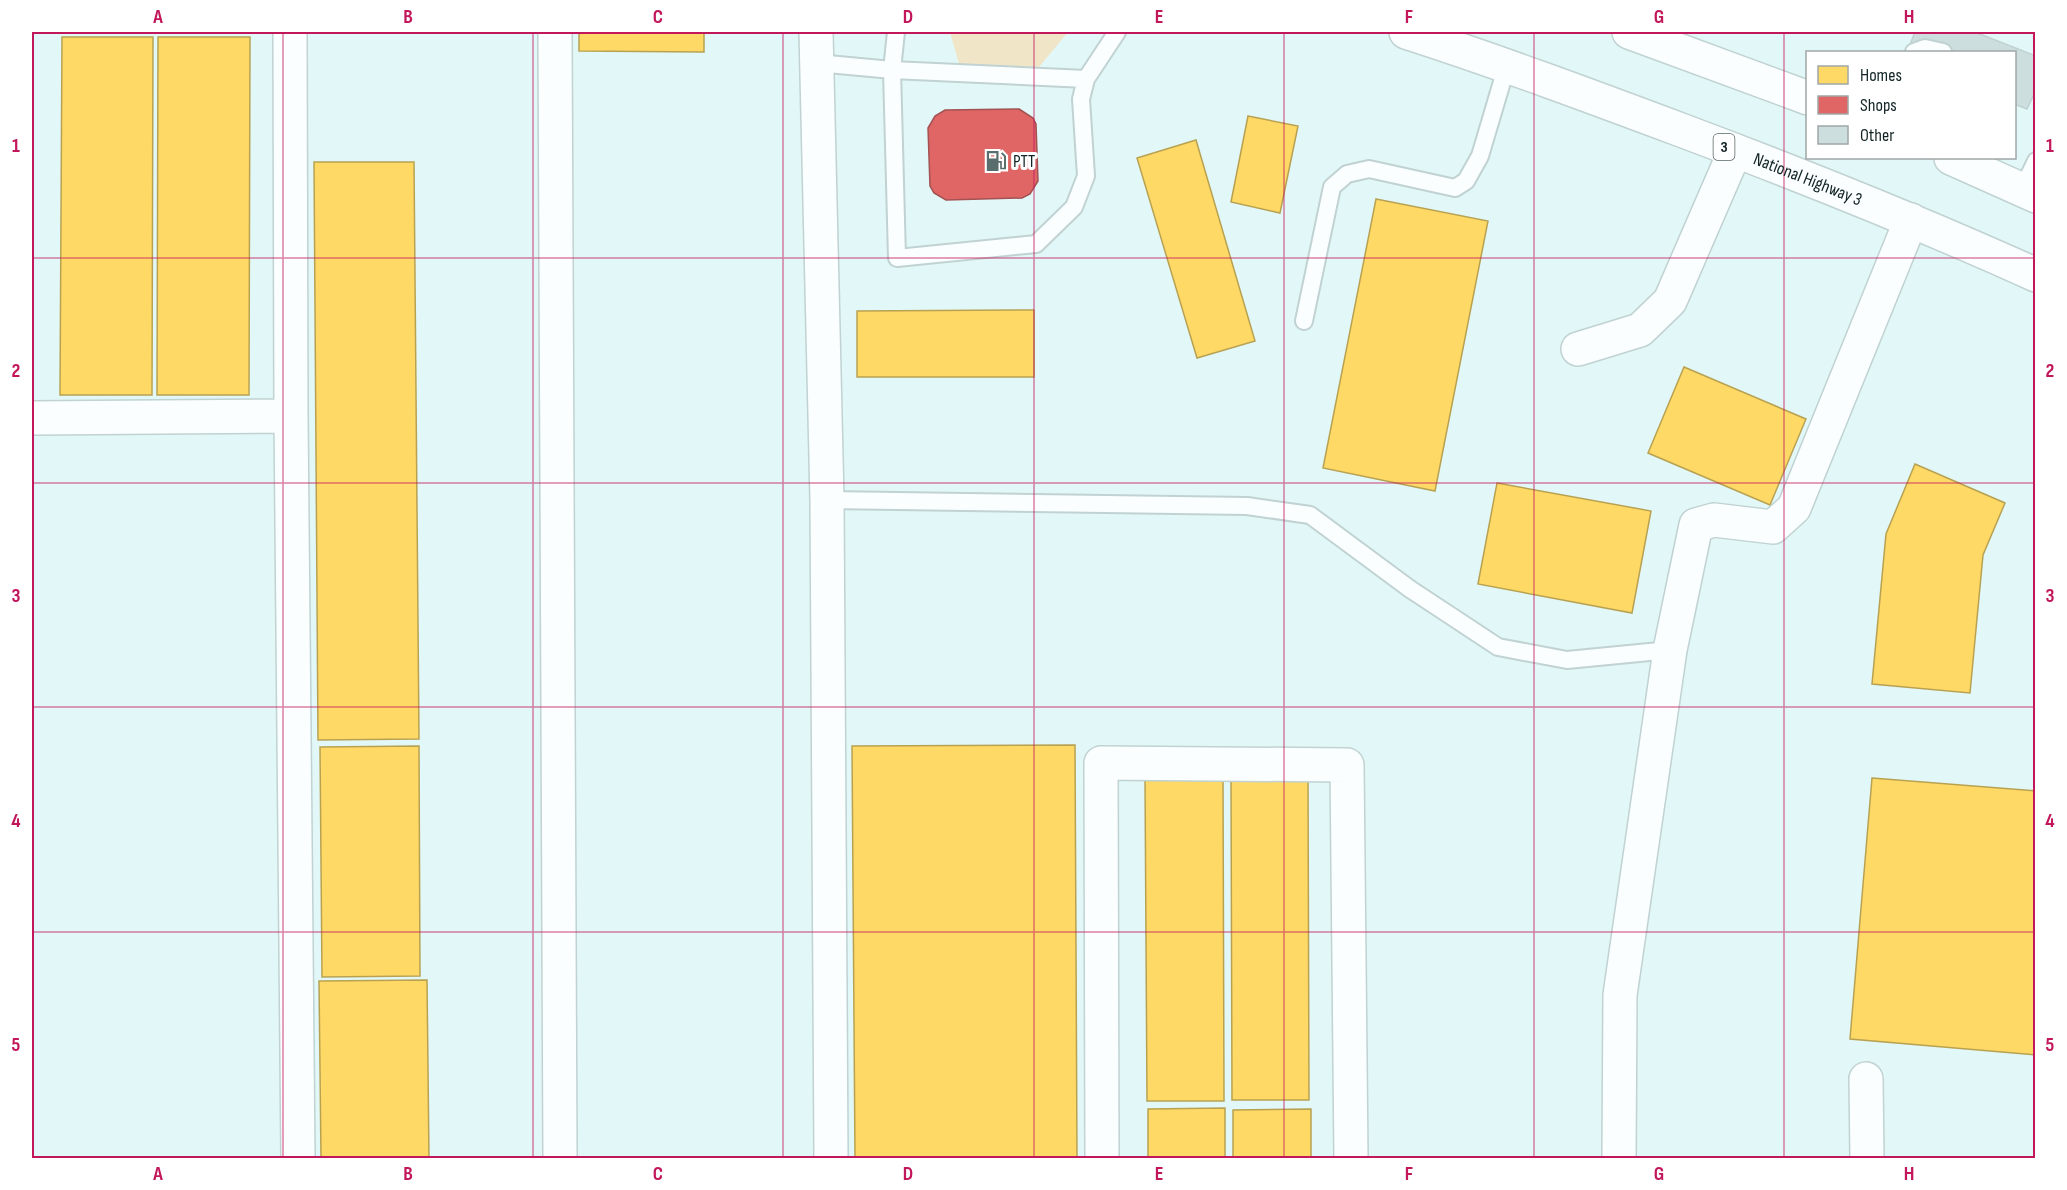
<svg xmlns="http://www.w3.org/2000/svg" width="2067" height="1190" viewBox="0 0 2067 1190" font-family="'Sofia Sans Condensed',sans-serif">
	<style>
		.green { fill: #f1e5c8 }
		.homes { fill: #ffd966; stroke: #b8a252; stroke-width: 1.5 }
		.shops { fill: #e06666; stroke: #a25252; stroke-width: 1.5 }
		.building { fill: #ccdede; stroke: #bfd1d1; stroke-width: 1.5 }
		.lines { fill: none; stroke-linecap: round; stroke-linejoin: round }
		.service-casing { stroke: #c0d2d2; stroke-width: 20 }
		.minor-casing { stroke: #c0d2d2; stroke-width: 36 }
		.trunk-casing { stroke: #c0d2d2; stroke-width: 36 }
		.service { stroke: #fbfefe; stroke-width: 16 }
		.minor { stroke: #fbfefe; stroke-width: 33 }
		.trunk { stroke: #fbfefe; stroke-width: 33 }
		.grid { fill: none; stroke: #c2185b; stroke-width: 1.5; stroke-opacity: 0.55 }
		.labels { text-anchor: middle; dominant-baseline: central; stroke-width: 6; stroke-linejoin: round; paint-order: stroke }
		.shield { fill: #fff; stroke: #586565; stroke-width: 1.5 }
		.shield-label { font-size: 16px; font-weight: bold; fill: #112323 }
		.poi-label { font-size: 18px; fill: #112323; stroke: #fff; text-anchor: start }
		.street-label { font-size: 18px; fill: #112323; stroke: #fff }
		.neatline { fill: none; stroke: #c2185b; stroke-width: 2 }
		.grid-label { font-size: 20px; text-anchor: middle; font-weight: bold; fill: #c2185b }
	</style>
	<rect width="100%" height="100%" fill="#e2f7f7"/>
	<path class="green" d="M950,32H1068L1039,67L959,64Z"/>
	<path class="homes" d="M579,32H704V52L579,51Z
		M62,37H153L152,395H60Z
		M158,37H250L249,395H157Z
		M1248,116L1298,126L1280,213L1231,202Z
		M1196,140L1255,341L1197,358L1137,158Z
		M314,162H414L419,739L318,740Z
		M1376,199L1488,221L1435,491L1323,468Z
		M1034,310V377H857V311Z
		M1684,367L1806,419L1770,505L1648,453Z
		M1915,464L2005,503L1983,555L1970,693L1872,684L1886,534Z
		M1497,483L1651,511L1632,613L1478,584Z
		M1075,745L1077,1158H855L852,746Z
		M419,746L420,976L322,977L320,747Z
		M1308,776L1309,1100H1232L1231,777Z
		M1223,777L1224,1101H1147L1145,778Z
		M1872,778L2036,791V1055L1850,1039Z
		M427,980L429,1158H321L319,981Z
		M1225,1108V1158H1148V1109Z
		M1311,1109V1158H1233V1110Z"/>
	<path class="shops" d="M1019,109L1033,118L1036,124L1038,181L1030,194L1022,198L946,200L934,193L930,186L928,128L935,116L945,110Z"/>
	<path class="building" d="M1915,32H1975L2036,56V90L2027,109L2014,104V52H1907Z"/>
	<g class="lines">
		<defs>
			<path id="service" d="M896,32L892,70L897,258L1036,244L1074,207L1086,176L1081,99L1086,79L1117,32
				M1914,52L1925,48L1943,52
				M817,63L892,70L1086,79
				M2022,190L2036,161
				M1304,321L1332,187L1347,174L1369,169L1455,188L1466,181L1480,156L1507,65
				M827,500L1247,506L1310,515L1410,589L1498,647L1567,660L1670,650"/>
			<path id="minor" d="M290,32L291,416L298,1158
				M555,32L560,1158
				M816,32L827,500L831,1158
				M1578,349L1640,330L1670,301L1735,151
				M32,418L291,416
				M1866,1079L1867,1158
				M1102,1158L1101,763L1347,765L1351,1158
				M1619,1158L1620,995L1670,650L1696,525L1714,520L1773,527L1794,508L1911,220"/>
			<g id="trunk">
				<path id="s1" d="M1406,32C1499,62 1590,96 1681,130C1801,175 1919,222 2036,275"/>
				<path d="M1629,32L1808,98"/>
				<path d="M1951,158L2036,196"/>
			</g>
		</defs>
		<use href="#service" class="service-casing"/>
		<use href="#minor" class="minor-casing"/>
		<use href="#trunk" class="trunk-casing"/>
		<use href="#service" class="service"/>
		<use href="#minor" class="minor"/>
		<use href="#trunk" class="trunk"/>
	</g>
	<path class="grid" d="M283,32V1158M533,32V1158M783,32V1158M1034,32V1158M1284,32V1158M1534,32V1158M1784,32V1158M32,258H2036M32,483H2036M32,707H2036M32,932H2036"/>
	<defs>
		<symbol id="fuel-bare" viewBox="-9 -9 18 18"><path d="M-5.5-6h7V0h2V4h1.3V-2.5L3-4.5l.8-.8L6-3V5H2.5V1h-1V6h-7ZM-4.2-4.7v3.2H.2V-4.7Z" fill="#5a6d6d" stroke="#fff" stroke-width="2.5" paint-order="stroke"/></symbol>
	</defs>
	<g fill-rule="evenodd">
		<use href="#fuel-bare" x="981" y="146" width="30" height="30"/>
	</g>
	<g class="labels">
		<rect class="shield" x="1713.5" y="134" width="21" height="26" rx="4.5"/>
		<g class="shield-label">
			<text x="1724" y="147">3</text>
		</g>
		<g class="poi-label">
			<text x="1013" y="161">PTT</text>
		</g>
		<g class="street-label">
			<text stroke="none"><textPath href="#s1" startOffset="428">National Highway 3</textPath></text>
		</g>
	</g>
	<rect width="2067" height="1190" fill="none" stroke="#ffffff" stroke-width="66"/>
	<rect x="1806" y="51" width="210" height="108" fill="#ffffff" stroke="#a0a7a7" stroke-width="1.5"/>
	<rect x="1818" y="66" width="30" height="18" fill="#ffd966" stroke="#a0a7a7" stroke-width="1.5"/>
	<text x="1860" y="81" font-size="18" fill="#112323">Homes</text>
	<rect x="1818" y="96" width="30" height="18" fill="#e06666" stroke="#a0a7a7" stroke-width="1.5"/>
	<text x="1860" y="111" font-size="18" fill="#112323">Shops</text>
	<rect x="1818" y="126" width="30" height="18" fill="#ccdede" stroke="#a0a7a7" stroke-width="1.5"/>
	<text x="1860" y="141" font-size="18" fill="#112323">Other</text>
	<rect x="33" y="33" width="2001" height="1124" class="neatline"/>
	<g class="grid-label">
		<text x="158" y="23">A</text>
		<text x="408" y="23">B</text>
		<text x="658" y="23">C</text>
		<text x="908" y="23">D</text>
		<text x="1159" y="23">E</text>
		<text x="1409" y="23">F</text>
		<text x="1659" y="23">G</text>
		<text x="1909" y="23">H</text>
		<text x="16" y="152">1</text>
		<text x="2050" y="152">1</text>
		<text x="16" y="377">2</text>
		<text x="2050" y="377">2</text>
		<text x="16" y="602">3</text>
		<text x="2050" y="602">3</text>
		<text x="16" y="827">4</text>
		<text x="2050" y="827">4</text>
		<text x="16" y="1051">5</text>
		<text x="2050" y="1051">5</text>
		<text x="158" y="1180">A</text>
		<text x="408" y="1180">B</text>
		<text x="658" y="1180">C</text>
		<text x="908" y="1180">D</text>
		<text x="1159" y="1180">E</text>
		<text x="1409" y="1180">F</text>
		<text x="1659" y="1180">G</text>
		<text x="1909" y="1180">H</text>
	</g>
</svg>
